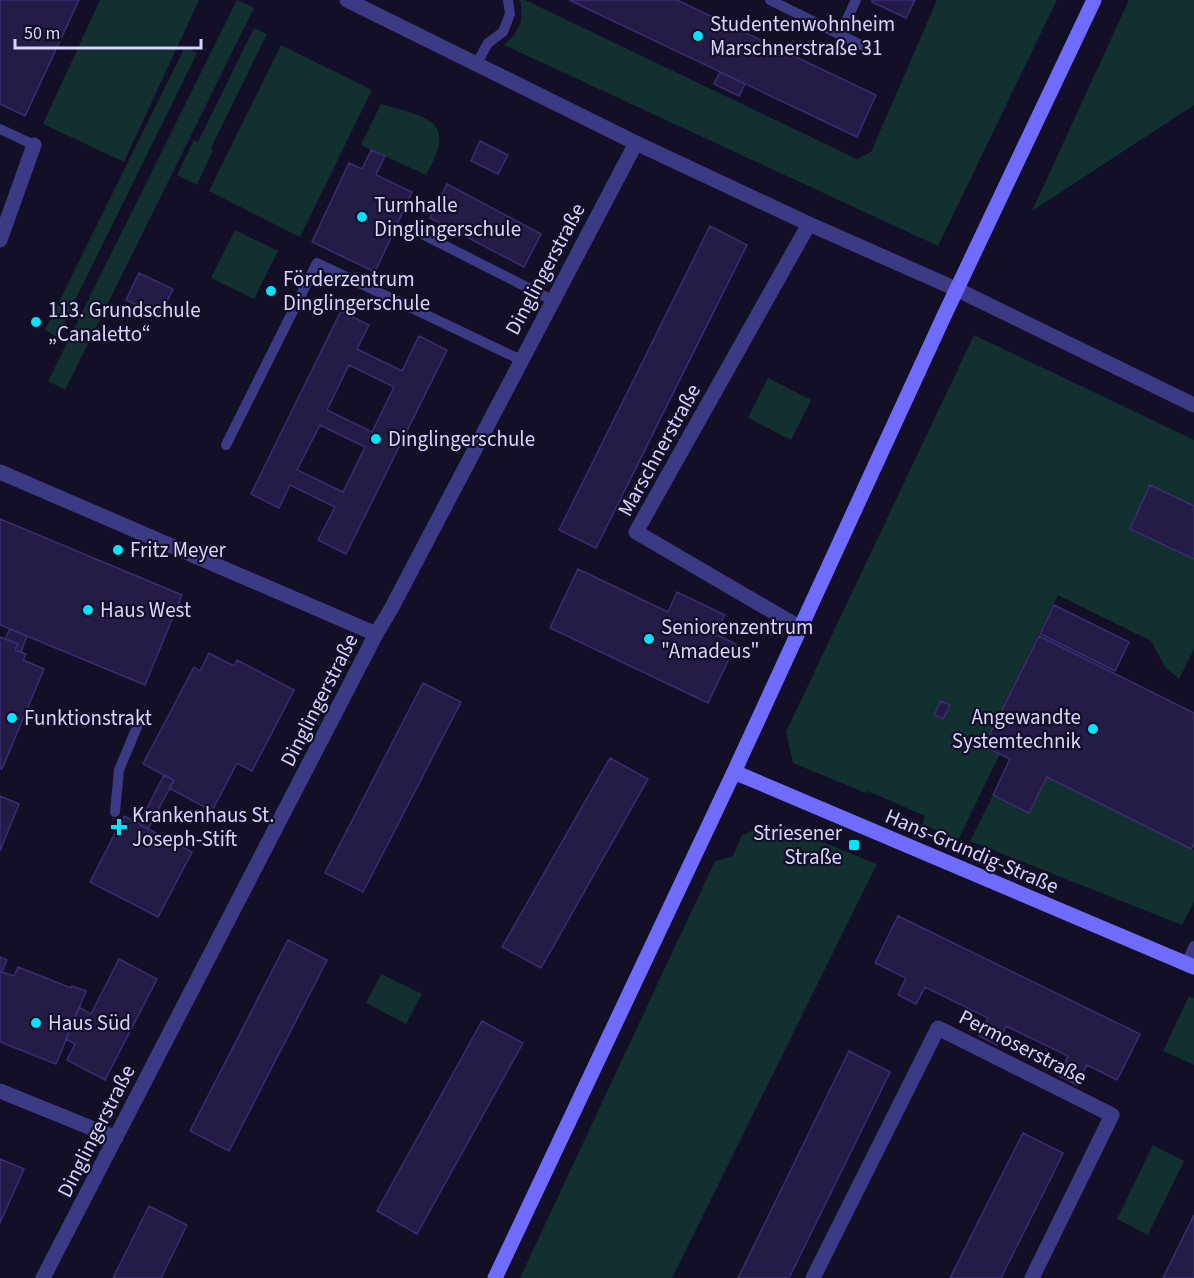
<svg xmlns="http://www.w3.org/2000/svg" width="1194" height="1278" viewBox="0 0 1194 1278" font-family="'Source Sans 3',sans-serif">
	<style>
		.green { fill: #12302f }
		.building { fill: #241b47; stroke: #3b2d73; stroke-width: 1.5; fill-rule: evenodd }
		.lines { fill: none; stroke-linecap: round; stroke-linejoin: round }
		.lane { stroke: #3d3a85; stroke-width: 10 }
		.street { stroke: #3d3a85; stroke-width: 15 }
		.secondary { stroke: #6f6bff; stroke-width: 15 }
		.poi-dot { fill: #00e5ff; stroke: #130f26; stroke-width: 2 }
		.labels { text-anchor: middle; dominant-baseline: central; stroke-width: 4.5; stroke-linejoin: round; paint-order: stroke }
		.poi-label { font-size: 21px; fill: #d9d4ff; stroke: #130f26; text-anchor: start }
		.street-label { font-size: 21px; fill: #d9d4ff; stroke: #130f26 }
	</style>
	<rect width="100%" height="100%" fill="#130f26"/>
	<path class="green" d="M100,0H199L124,162L43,124Z
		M237,0L254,8L65,390L48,381Z
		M520,0H525L857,159L871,152L937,0H1057L938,246L504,45C520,31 524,21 520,0Z
		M1129,0H1194V105L1032,211Z
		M254,28L267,34L211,148L213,150L197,185L177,175L194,140L198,142Z
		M281,45L372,90L300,237L209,191Z
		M185,47L197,53L57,337L45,330Z
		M381,104C428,118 458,119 426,175L361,145Z
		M235,230L278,251L254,299L211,278Z
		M974,335L1194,440V506L1150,485L1130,529L1194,559V649L1179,679L1165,667L1151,641L1058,595L984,745L1000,754L958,840L922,824L925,816L868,791L866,793L793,763L786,732Z
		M768,378L811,400L791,440L748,418Z
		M1047,777L1194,850V902L1182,925L970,841L993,795L1029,813Z
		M761,827H786L877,864L672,1278H520L715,861L733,856L742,835Z
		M381,974L422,994L406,1024L366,1003Z
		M1189,996L1194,998V1065L1163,1051Z
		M1153,1145L1184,1161L1148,1235L1117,1219Z"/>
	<path class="building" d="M0,0H79L25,116L0,104Z
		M569,0H677L876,95L857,137Z
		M872,0H915L906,18L872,2Z
		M720,72L745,84L739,96L714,84Z
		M480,141L508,155L498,174L471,161Z
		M371,150L385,156L376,175L412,192L375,272L312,242L349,163L362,169Z
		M447,184L541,234L524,267L430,218Z
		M710,226L747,245L596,548L559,530Z
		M139,273L173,289L160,316L126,300Z
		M341,311L369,325L357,349L402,371L419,336L447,350L346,554L318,540L335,507L290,485L279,508L251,494ZM349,365L394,387L372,432L327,410ZM320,425L365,447L343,492L297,470Z
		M1150,485L1194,506V559L1130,529Z
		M0,519L182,595L145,685L0,625Z
		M578,569L668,612L677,592L725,615L715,634L736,644L708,703L550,628Z
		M1054,605L1129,642L1115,671L1040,634Z
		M10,629L27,636L21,652L15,650L18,644L5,639Z
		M1039,636L1194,713V844L1191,849L1047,777L1029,813L993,795L1010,759L984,746Z
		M0,637L18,644L15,650L26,654L23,660L44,669L2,769L0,768Z
		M209,653L234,666L237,660L294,690L252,771L237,763L212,811L169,788L174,780L143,764L194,667L200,671Z
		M423,683L461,702L363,892L325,873Z
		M941,701L950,705L943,719L934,715Z
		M610,758L648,779L541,968L502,947Z
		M164,775L174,780L148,829L139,824Z
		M0,796L19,804L0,851Z
		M124,816L192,852L158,917L90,882Z
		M898,916L1140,1034L1117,1080L1087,1065L1077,1085L1059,1076L1068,1056L1006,1026L997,1045L979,1036L988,1018L925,987L916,1004L898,995L906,978L875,963Z
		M288,940L327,960L229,1151L190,1131Z
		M0,957L7,960L2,972L14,976L18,967L71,988L72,986L86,991L56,1064L0,1042Z
		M119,959L157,979L105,1080L67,1060L75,1044L66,1039L79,1007L91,1014Z
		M482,1021L523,1043L417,1234L377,1211Z
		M849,1051L890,1072L822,1211L789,1278H738Z
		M1023,1133L1063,1153L1053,1174L1001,1278H950Z
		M0,1159L24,1169L0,1223Z
		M149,1206L187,1225L161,1278H113Z
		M1194,1215V1278H1163Z"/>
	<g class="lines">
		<path class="lane" d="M770,0L865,47
			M840,34L856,0
			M477,63L488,43L503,32L510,14L508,0
			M0,129L34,145
			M424,235L552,300
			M226,445L317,263L521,360
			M115,812L119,770L137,727
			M1186,963L1194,946"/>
		<path class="street" d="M347,0L636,143L809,224L956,289L1194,405
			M0,240L34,145
			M0,472L376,634
			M799,627L636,532L809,224
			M0,1091L116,1138
			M43,1278L376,634L391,609L636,143
			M813,1278L938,1028L1112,1115L1032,1278"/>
		<path class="secondary" d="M734,772L1194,967
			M495,1278L734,772L944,316L1094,0"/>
	</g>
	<g class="poi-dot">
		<circle cx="698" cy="36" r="6"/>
		<circle cx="362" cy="217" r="6"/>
		<circle cx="271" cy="291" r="6"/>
		<circle cx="36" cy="322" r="6"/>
		<circle cx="376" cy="439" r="6"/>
		<circle cx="118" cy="550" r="6"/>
		<circle cx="88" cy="610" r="6"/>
		<circle cx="649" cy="639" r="6"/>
		<circle cx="12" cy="718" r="6"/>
		<circle cx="1093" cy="729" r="6"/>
		<path d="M116 818h6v6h6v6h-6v6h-6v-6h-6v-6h6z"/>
		<rect x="848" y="839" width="12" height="12" rx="3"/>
		<circle cx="36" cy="1023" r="6"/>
	</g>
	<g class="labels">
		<g class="poi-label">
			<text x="710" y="24">Studentenwohnheim<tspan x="710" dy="24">Marschnerstraße 31</tspan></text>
			<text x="374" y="205">Turnhalle<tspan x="374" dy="24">Dinglingerschule</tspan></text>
			<text x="283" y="279">Förderzentrum<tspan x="283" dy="24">Dinglingerschule</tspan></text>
			<text x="48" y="310">113. Grundschule<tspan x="48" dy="24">„Canaletto“</tspan></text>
			<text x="388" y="439">Dinglingerschule</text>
			<text x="130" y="550">Fritz Meyer</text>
			<text x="100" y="610">Haus West</text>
			<text x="661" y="627">Seniorenzentrum<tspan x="661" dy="24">"Amadeus"</tspan></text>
			<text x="1081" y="717" text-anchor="end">Angewandte<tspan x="1081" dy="24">Systemtechnik</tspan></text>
			<text x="24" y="718">Funktionstrakt</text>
			<text x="132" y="815">Krankenhaus St.<tspan x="132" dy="24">Joseph-Stift</tspan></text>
			<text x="842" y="833" text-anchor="end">Striesener<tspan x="842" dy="24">Straße</tspan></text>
			<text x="48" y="1023">Haus Süd</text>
		</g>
		<g class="street-label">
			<text transform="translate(545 269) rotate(-62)">Dinglingerstraße</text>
			<text transform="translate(659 450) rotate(-61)">Marschnerstraße</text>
			<text transform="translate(319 700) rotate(-63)">Dinglingerstraße</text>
			<text transform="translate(972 851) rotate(23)">Hans-Grundig-Straße</text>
			<text transform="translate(1023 1047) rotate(27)">Permoserstraße</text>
			<text transform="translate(96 1131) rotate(-63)">Dinglingerstraße</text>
		</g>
	</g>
	<path d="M15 39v9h186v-9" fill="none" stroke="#d9d4ff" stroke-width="3"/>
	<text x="24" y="39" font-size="18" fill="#d9d4ff" stroke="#130f26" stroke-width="4.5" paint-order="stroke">50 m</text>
</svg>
